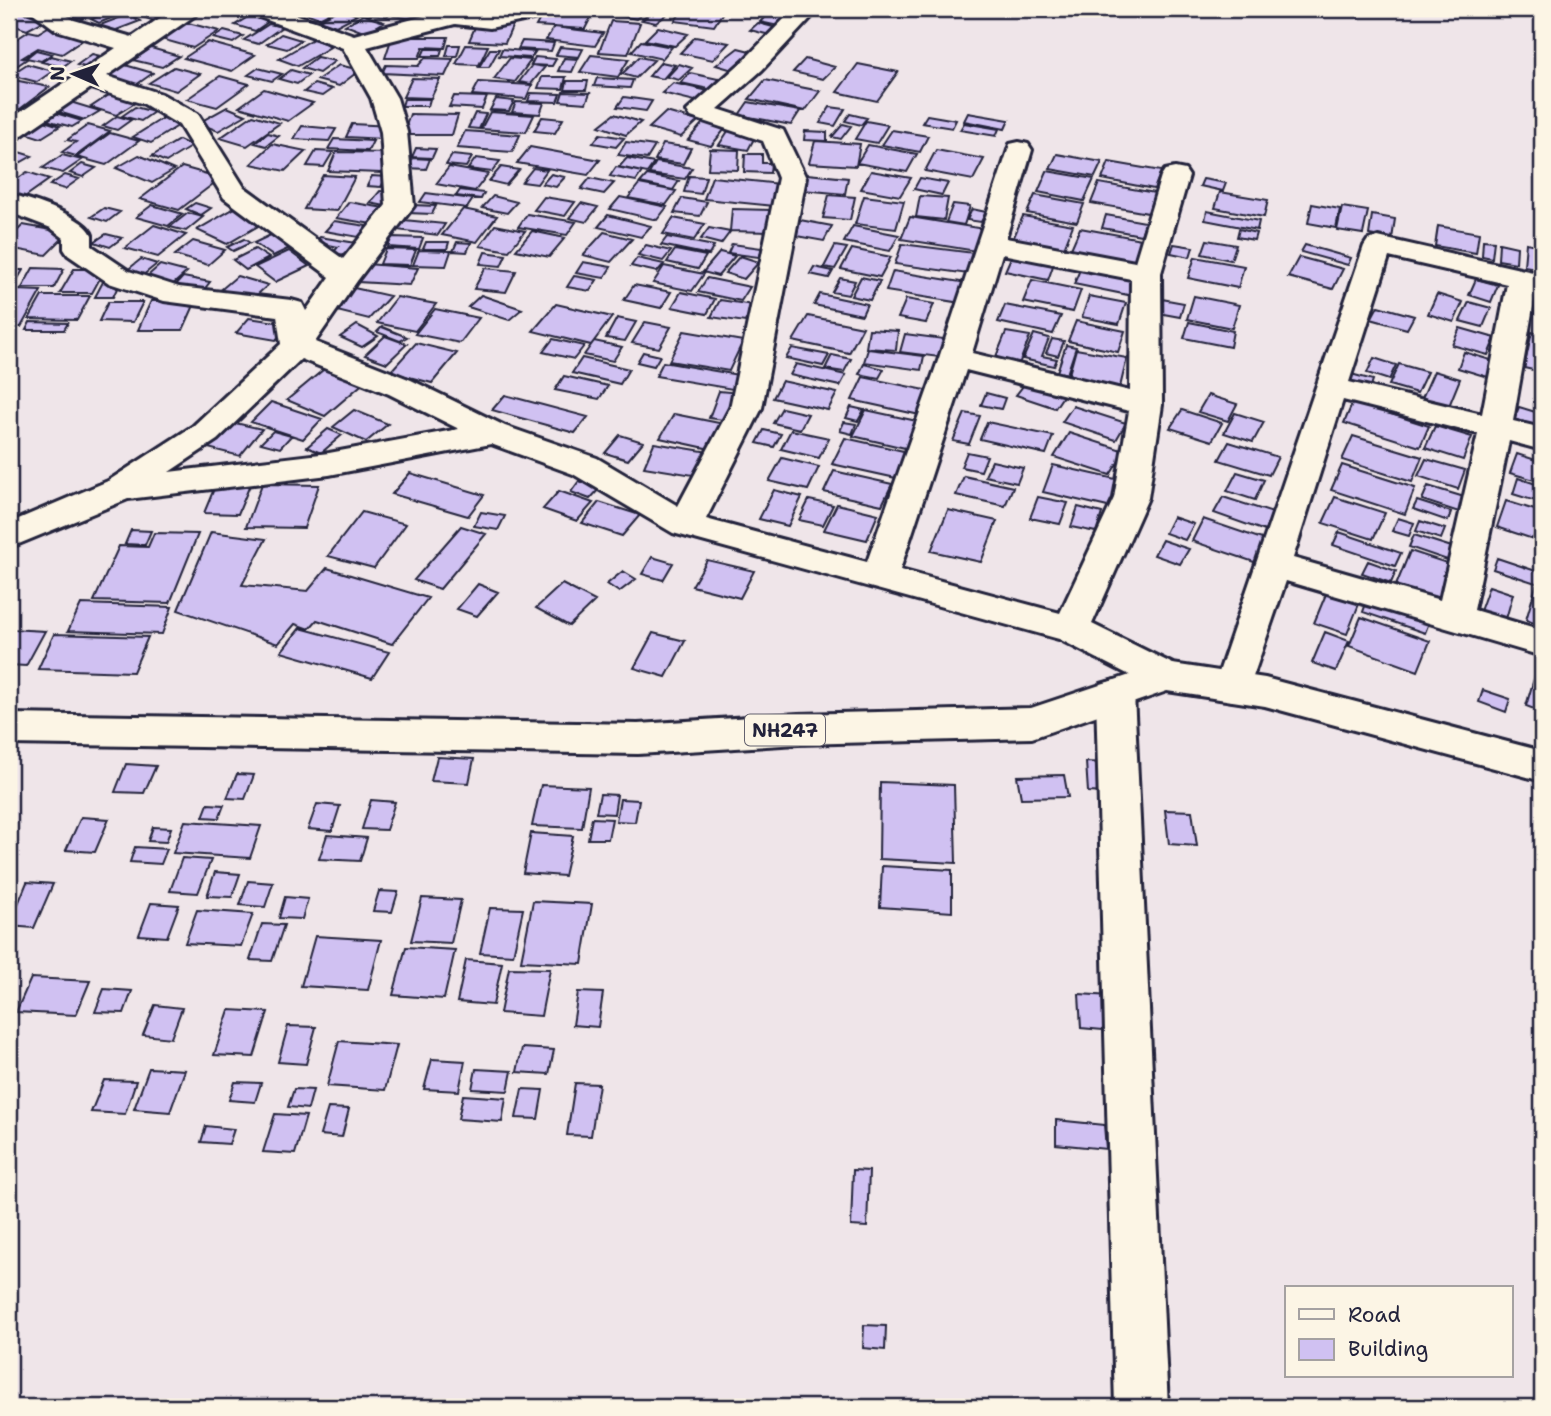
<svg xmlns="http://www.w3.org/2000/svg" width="1551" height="1416" viewBox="0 0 1551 1416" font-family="'Shantell Sans',sans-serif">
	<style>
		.building { fill: #d0c1f2; stroke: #22223b; stroke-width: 2 }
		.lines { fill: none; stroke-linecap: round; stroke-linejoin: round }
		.minor-casing { stroke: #22223b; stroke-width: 6 }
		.trunk-casing { stroke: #22223b; stroke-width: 6 }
		.minor { fill: #fcf5e5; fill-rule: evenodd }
		.trunk { fill: #fcf5e5; fill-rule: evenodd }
		.labels { text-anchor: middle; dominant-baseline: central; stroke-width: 6; stroke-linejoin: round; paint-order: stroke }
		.shield { fill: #fcf5e5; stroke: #63616e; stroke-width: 2 }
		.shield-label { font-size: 19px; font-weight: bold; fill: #22223b }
	</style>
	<rect width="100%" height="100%" fill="#efe5e9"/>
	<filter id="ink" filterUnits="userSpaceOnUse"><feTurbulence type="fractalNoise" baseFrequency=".0143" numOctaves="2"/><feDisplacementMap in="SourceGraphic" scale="14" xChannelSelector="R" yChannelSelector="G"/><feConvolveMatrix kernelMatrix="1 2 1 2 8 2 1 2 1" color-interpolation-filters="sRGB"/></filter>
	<g filter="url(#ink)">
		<path class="building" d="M14,9L46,20L27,30L9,24V12Z
			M75,9H99L78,21L62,16Z
			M147,9H180L158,22L136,15Z
			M309,9H337L319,18L303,12Z
			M340,9L357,15L336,26L319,20Z
			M365,9H395L387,17L360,14Z
			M402,9H406L432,13L424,21L394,16Z
			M578,9H619L618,15L577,14Z
			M631,9H649L636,19L622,16Z
			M655,9H674L656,23L642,20Z
			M683,9H725L714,26L675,21Z
			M772,9L794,14L783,27L760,22Z
			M109,12L116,16L99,23L91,19Z
			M543,13L591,17L585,29L536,26Z
			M129,14L140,21L106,34L95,27Z
			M251,15L271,20L255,31L235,25Z
			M363,15L384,22L366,33L345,25Z
			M478,20L514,22L505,43L469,41Z
			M180,21L219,31L193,48L154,37Z
			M611,21L640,23L628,54L599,52Z
			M758,23L781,29L774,36L750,30Z
			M269,24L282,27L258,44L244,40Z
			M48,27L89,36L62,54L38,48L22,58L27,59L9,71V44L29,31L38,33Z
			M554,27L603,33L595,46L546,40Z
			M658,27L688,34L675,46L645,40Z
			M224,31L243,36L233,43L213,38Z
			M281,34L301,40L287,49L267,44Z
			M392,37H448L445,48L423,47L419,58H385Z
			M695,37L729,43L713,60L680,53Z
			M313,39L332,46L298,66L279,59Z
			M522,41L554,43L551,51L518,49Z
			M641,41L672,47L662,59L631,52Z
			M208,42L255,55L232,71L184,58Z
			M449,45H460L457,56H446Z
			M466,45L488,46L479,65L456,64Z
			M560,47L583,49L579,57L556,55Z
			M151,48L179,56L162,67L133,60Z
			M738,48L758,53L736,71L716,65Z
			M425,49H442L440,56H422Z
			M490,49H499L489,67H479Z
			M502,49L535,52L531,58L499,56Z
			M36,50L52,54L41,61L26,58Z
			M92,54L109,58L93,69L77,65Z
			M591,55L629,59L618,77L580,72Z
			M51,56L71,61L62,67L42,62Z
			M317,57L335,61L319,73L302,68Z
			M535,57L556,59L552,66L531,65Z
			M639,57L654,60L636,78L622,74Z
			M425,58L453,59L445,76L382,73L386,65L418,66Z
			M510,58L531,60L515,82L494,79Z
			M564,58L578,59L572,72L558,71Z
			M805,59L835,67L823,79L793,72Z
			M661,62L675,65L663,79L649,76Z
			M118,63L153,73L136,85L100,75Z
			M27,64L53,71L37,82L10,75Z
			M679,64L692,68L679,80L667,77Z
			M858,64L898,72L877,101L837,92Z
			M339,65L360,70L339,86L317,80Z
			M532,65L545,67L531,84L519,82Z
			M174,67L200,74L176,91L149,83Z
			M258,68L282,74L272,81L248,75Z
			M291,70L309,75L297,84L279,79Z
			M690,73L723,80L713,90L681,83Z
			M220,76L249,84L217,107L187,99Z
			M542,77H566L563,89L538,88Z
			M412,78L440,79L431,98L403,97Z
			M597,78L633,80L630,88L594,86Z
			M9,79L49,87L20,109L9,107Z
			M765,80L820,91L805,111L749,99Z
			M567,81H588L586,90H565Z
			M479,82L532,85L526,99L472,95Z
			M673,83L713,92L703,103L662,93Z
			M314,84L332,89L322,96L304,92Z
			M264,89L313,103L288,121L239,107Z
			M563,92L590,93L586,103L560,101Z
			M112,93L138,101L116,115L91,107Z
			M531,93L560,94L557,102L528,101Z
			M454,96L487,97L482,109L449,107Z
			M624,97L652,101L646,111L617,107Z
			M404,99H430L428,106H402Z
			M496,99L514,101L509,111L490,110Z
			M67,101L100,111L85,120L52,110Z
			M516,102L544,103L540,114L512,112Z
			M748,102L800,111L791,125L739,115Z
			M135,107L154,112L141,121L122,116Z
			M227,107L246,115L218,131L198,123Z
			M830,107L845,109L835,126L820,123Z
			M49,111L82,121L72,127L39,118Z
			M490,112L534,115L526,132L481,129Z
			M666,112L698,121L681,137L649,128Z
			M475,113L486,114L479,129L468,128Z
			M968,113L1009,120L1005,129L964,121Z
			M410,114L458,115L452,135H403Z
			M614,114L641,122L626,135L599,126Z
			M850,114L867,118L861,125L845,121Z
			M253,115L280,123L247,146L220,138Z
			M927,115L956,120L952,128L922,123Z
			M117,116L131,120L117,130L103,126Z
			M166,116L184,122L151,143L133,137Z
			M542,117L563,119L555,133L534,131Z
			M707,118L730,123L711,146L688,140Z
			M38,119L60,126L41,138L19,131Z
			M866,121L888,125L877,143L855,139Z
			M964,123L999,129L996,136L960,130Z
			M352,124L390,126L384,139L346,137Z
			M843,124L851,126L841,139L832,137Z
			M88,125L110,131L76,156L62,152L76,142L67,140Z
			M302,126L336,129L329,141L294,139Z
			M892,130L928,136L920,152L882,145Z
			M465,131L520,135L512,152L457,148Z
			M728,131L756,135L748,150L719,145Z
			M805,131L827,132V141L804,140Z
			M110,133L139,141L106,165L77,157Z
			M268,133L279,136L266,146L255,143Z
			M600,134L624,138L616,147L593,143Z
			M334,139L373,141L368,151L328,149Z
			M179,140L192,146L166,162L152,156Z
			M815,141L860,144L856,166L809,163Z
			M626,142L655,146L647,159L618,155Z
			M272,144L306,151L285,171L251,164Z
			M663,144L691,148L683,164L655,160Z
			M868,145L917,154L907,172L857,163Z
			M530,147L600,160L588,175L517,163Z
			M416,148L436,149L432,158L412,157Z
			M9,149L32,156L9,169Z
			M710,149L739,150L738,170L708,169Z
			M936,150L984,159L973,180L925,171Z
			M316,151L333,152L324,167L307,166Z
			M336,152L389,153L381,173L328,171Z
			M745,154H762V163H771L770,173L744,172Z
			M1057,154L1102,162L1095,177L1050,169Z
			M62,155L82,160L63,173L43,168Z
			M139,155L174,170L152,183L116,168Z
			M452,155L472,157L466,167L446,165Z
			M413,158L430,159L426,169L408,168Z
			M476,158L500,161L492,172L468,169Z
			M627,158L654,163L647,173L619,167Z
			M656,162L692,168L685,179L649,174Z
			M1109,162L1161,171L1154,189L1102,179Z
			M82,164L96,168L83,177L70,173Z
			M182,167L221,178L179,210L140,199Z
			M449,167L488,174L475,191L436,184Z
			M501,167L519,170L506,185L489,181Z
			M616,167L642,172L636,181L610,176Z
			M533,168L547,170L537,184L522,182Z
			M871,171L911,178L900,196L861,189Z
			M1047,171L1094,179L1084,201L1038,192Z
			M27,172L50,179L22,199L9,195V185Z
			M551,174L565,177L556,187L542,184Z
			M807,174L848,178L845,194L803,190Z
			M65,175L79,179L65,189L50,185Z
			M323,175L355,177L337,211L304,209Z
			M647,175L679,181L673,190L640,183Z
			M372,176L386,177L381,187L367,186Z
			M689,176L706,177L701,194L684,192Z
			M712,177L781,184L774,206L704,199Z
			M590,178L614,183L604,194L581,189Z
			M920,178L948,183L942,195L914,189Z
			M1203,179L1226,183L1223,191L1200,186Z
			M1099,183L1155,193L1148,213L1091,203Z
			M639,184L676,191L666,205L628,198Z
			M460,190L484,193L481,199L456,196Z
			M380,191L395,193L385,206L370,203Z
			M1220,192L1268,200L1264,217L1215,208Z
			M426,193L473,199L467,208L420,202Z
			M829,195L855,197L850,220L823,218Z
			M1035,195L1084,204L1077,222L1027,213Z
			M493,196L517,202L507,213L482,208Z
			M864,196L904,201L896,229L855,224Z
			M920,196L948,198L944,220L916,217Z
			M544,197L575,202L565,216L534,210Z
			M620,197L667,207L657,220L610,209Z
			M682,198L707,202L700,216L674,213Z
			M349,202L390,209L378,225L336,218Z
			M195,203L211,208L201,215L186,209Z
			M581,203L598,207L586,222L569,218Z
			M953,204L970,206L964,225L946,222Z
			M1312,204L1340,209L1336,228L1308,223Z
			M152,205L183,214L168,226L136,217Z
			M412,205L436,206L432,214L408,213Z
			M1342,207L1368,211L1363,234L1337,230Z
			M104,208L120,212L107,222L91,217Z
			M235,208L265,222L227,244L197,230Z
			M463,209L497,216L477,242L442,235Z
			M732,209L771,210L770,232L730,231Z
			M972,209L986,212L981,222L967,220Z
			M1207,211L1259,221L1257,230L1205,220Z
			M188,213L203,217L186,231L170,227Z
			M527,214L576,222L567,235L518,227Z
			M608,215L651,226L641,237L598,227Z
			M1106,215L1145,222L1141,235L1102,228Z
			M1372,215L1395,219L1392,239L1369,235Z
			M1023,216L1073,225L1064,248L1013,239Z
			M910,217L984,229L976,251L901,239Z
			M673,218L705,224L694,240L663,234Z
			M404,220L445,224L438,235L397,230Z
			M800,220L832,226L824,241L791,235Z
			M334,221L373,227L364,238L325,231Z
			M23,225L68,233L46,255L9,248V239Z
			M154,225L186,235L158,257L125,248Z
			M495,225L525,231L509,251L480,246Z
			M853,226L899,235L890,251L844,242Z
			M1438,226L1479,233L1476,253L1435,246Z
			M709,228L730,232L721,244L701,239Z
			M1080,228L1141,239L1133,263L1070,251Z
			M1239,229L1256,233L1254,240L1237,237Z
			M532,231L565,238L549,257L516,250Z
			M277,232L296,245L273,256L254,243Z
			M604,232L632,239L611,262L583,255Z
			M106,234L122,238L110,247L94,242Z
			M320,237L362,244L352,256L333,253L338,247L315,242Z
			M392,237L423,238L419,249L388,247Z
			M667,237L714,246L709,255L661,245Z
			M244,239L250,243L233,251L227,247Z
			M1207,240L1236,245L1231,260L1202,254Z
			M1483,240L1494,241L1492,258L1482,256Z
			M193,241L225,250L208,265L175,255Z
			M426,242H449L447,249H423Z
			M457,242L471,243L467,252L453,251Z
			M1499,243L1517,247L1516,263L1498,260Z
			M1526,243L1542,246V269L1524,266Z
			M732,244L769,249L766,258L728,253Z
			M902,244L974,253L968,274L895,264Z
			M1174,244L1193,247L1190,257L1171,253Z
			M646,245L671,251L663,261L638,255Z
			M1305,245L1351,258L1348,265L1301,252Z
			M835,246L847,248L835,269L824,267Z
			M255,249L269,258L246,270L233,260Z
			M386,249L416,250L410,265L380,264Z
			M852,249L891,257L880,277L841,269Z
			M419,250L451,251L446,266L413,265Z
			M675,250L706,256L698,269L667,262Z
			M289,251L309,266L275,282L255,267Z
			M485,252L506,255L501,266L480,264Z
			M720,252L735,256L718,276L703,272Z
			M1012,255L1054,263L1048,280L1005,271Z
			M740,256L759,262L744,279L725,273Z
			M1195,257L1244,266L1238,288L1188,278Z
			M1299,257L1343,269L1333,289L1288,277Z
			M637,258L664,264L657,272L631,266Z
			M141,259L157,264L142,276L126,271Z
			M583,262L611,267L604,278L576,273Z
			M366,264L418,268L410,285L358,282Z
			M160,265L187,272L170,287L144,279Z
			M664,266L704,274L692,291L653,283Z
			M814,267L833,271L829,278L810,274Z
			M1081,267L1139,279L1133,296L1074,284Z
			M33,268L64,269L54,288H22Z
			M485,268L516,271L506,292L474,289Z
			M74,269H105L92,293H60Z
			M9,270H23L9,294Z
			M893,271L967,283L961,303L886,291Z
			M237,276L268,285L249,302L217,293Z
			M574,276L597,280L590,291L567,287Z
			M183,277L210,282L202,292L173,288Z
			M861,277L880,281L870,300L851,296Z
			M707,278L750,287L741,301L698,292Z
			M840,278L855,281L848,295L832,292Z
			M1476,279L1498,285L1491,302L1469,295Z
			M104,280H121L113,297H95Z
			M1032,280L1081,290L1073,312L1023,302Z
			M634,285L671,292L661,308L624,300Z
			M354,288L390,296L369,319L333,310Z
			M18,290L41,291L21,327H9V307Z
			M681,292L715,299L707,314L672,307Z
			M820,294L867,304L862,315L814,305Z
			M1437,294L1463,302L1454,322L1428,314Z
			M481,295L522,309L509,320L468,307Z
			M42,296H90L77,320L29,319Z
			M1089,296L1126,303L1119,324L1082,317Z
			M1194,296L1239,305L1232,328L1187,319Z
			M397,297L436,304L415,331L377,323Z
			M906,299L934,304L926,323L898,318Z
			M1162,299L1184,303L1180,317L1158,313Z
			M720,300L753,305L745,322L711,317Z
			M151,301H196L183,330H138Z
			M108,302H143L133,322L99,321Z
			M1469,302L1491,308L1483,327L1460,321Z
			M556,304L612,317L591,345L533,331Z
			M1005,305L1061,316L1053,334L998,322Z
			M1378,306L1414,316L1407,329L1371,319Z
			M435,309L479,318L460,343L415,334Z
			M808,316L863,327L849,353L793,341Z
			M249,318L289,324L276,340L236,333Z
			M617,318L636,322L625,341L606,338Z
			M1076,321L1125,331L1118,352L1068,341Z
			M30,322L68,323L64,330H26Z
			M645,322L671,327L659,348L632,343Z
			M1189,322L1233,331L1230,347L1184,338Z
			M357,325L378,336L362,347L340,337Z
			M382,327L407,337L400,341L377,332Z
			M1460,328L1495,338L1488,355L1452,345Z
			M869,329L898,331L896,350L866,348Z
			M684,331L743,341L729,371L669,361Z
			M1006,332L1030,336L1019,364L995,359Z
			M1532,332L1542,335V372L1524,368Z
			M905,334L944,339L939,357L900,352Z
			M1034,334L1049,338L1042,356L1057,359L1054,366L1023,359Z
			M385,336L407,344L387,363L365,355Z
			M553,339L584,346L574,359L543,352Z
			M1052,339L1064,341L1058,356L1046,353Z
			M594,341L622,347L613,361L584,355Z
			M416,343L457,353L432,383L390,372Z
			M1066,345L1076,347L1067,374L1057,372Z
			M792,348L829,355L823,366L786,358Z
			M868,349L924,356L921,370L864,362Z
			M1076,349L1127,358L1120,387L1068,378Z
			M643,352L660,356L654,366L637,362Z
			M1464,352L1497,362L1491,378L1458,368Z
			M832,355L851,359L844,372L825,369Z
			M582,358L629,369L620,384L572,373Z
			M1374,358L1396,365L1389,380L1367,373Z
			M663,362L750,377L744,391L656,376Z
			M796,364L846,375L840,386L790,375Z
			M864,364L884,369L879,378L859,374Z
			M1399,364L1427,372L1417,393L1389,385Z
			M329,365L367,380L325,416L287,400Z
			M1434,371L1460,379L1449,406L1422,398Z
			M1351,374L1373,380L1370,389L1347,382Z
			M564,376L608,386L599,399L555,390Z
			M863,377L930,391L920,415L852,400Z
			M782,381L837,393L828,410L773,398Z
			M1027,381L1065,393L1055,408L1016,395Z
			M719,391L740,393L730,421L709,418Z
			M986,393L1005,398L1001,409L981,405Z
			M505,395L588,417L575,433L492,410Z
			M1208,395L1237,404L1228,421L1198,412Z
			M271,402L322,419L303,439L251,422Z
			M1353,402L1429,426L1420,447L1344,423Z
			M1073,406L1126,423L1116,440L1062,422Z
			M851,407L864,410L858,421L846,418Z
			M1519,407L1542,414V428L1514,420Z
			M782,408L808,414L800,429L773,423Z
			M354,410L388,424L366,442L333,427Z
			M866,410L926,423L914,450L853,436Z
			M1182,410L1222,423L1212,441L1170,428Z
			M965,413L980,416L969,444L953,441Z
			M1235,413L1264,422L1253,442L1224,433Z
			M674,414L729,425L715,450L660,438Z
			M231,422L262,429L240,456L208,448Z
			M844,422L856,424L852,434L840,431Z
			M987,422L1053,436L1046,454L980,439Z
			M1435,426L1472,437L1463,460L1425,448Z
			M328,429L342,435L321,453L307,447Z
			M764,430L781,434L774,447L757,443Z
			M791,430L829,438L819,458L781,449Z
			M273,431L291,436L280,448L261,443Z
			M1069,433L1125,451L1110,475L1054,457Z
			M620,435L643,442L628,460L605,453Z
			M1353,436L1422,457L1412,482L1342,460Z
			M845,438L908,452L896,478L832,464Z
			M1229,442L1278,457L1269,475L1219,460Z
			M654,443L709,452L699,476L644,467Z
			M967,452L987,456L981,471L961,467Z
			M1517,454L1542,462V482L1510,473Z
			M782,458L819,467L808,490L769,481Z
			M1426,459L1465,470L1458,489L1418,476Z
			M992,461L1023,468L1017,483L985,476Z
			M1053,465L1120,480L1112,508L1043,492Z
			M1342,465L1415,488L1405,514L1331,490Z
			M834,471L892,484L882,505L824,492Z
			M1237,472L1264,480L1255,500L1227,491Z
			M410,473L484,495L468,516L392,494Z
			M964,476L1013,487L1005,506L956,495Z
			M1518,478L1542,486V503L1513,494Z
			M579,481L600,488L590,499L571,492Z
			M216,484L250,485L238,514L204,513Z
			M262,484L319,485L304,528L246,527Z
			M1428,486L1474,500L1468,515L1422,500Z
			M774,490L802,497L788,526L759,519Z
			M559,491L593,503L577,521L543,509Z
			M1038,497L1068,503L1060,524L1030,518Z
			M1223,497L1273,513L1265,531L1214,513Z
			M1335,497L1385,513L1373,539L1323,523Z
			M809,500L833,505L823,525L799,520Z
			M1417,501L1451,512L1448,521L1413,509Z
			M1506,501L1541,512L1533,539L1497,527Z
			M599,502L640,515L622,536L582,523Z
			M837,504L878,514L867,540L824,530Z
			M1078,507L1102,513L1096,532L1071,527Z
			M948,510L997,521L981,562L931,551Z
			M362,512L406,524L374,568L328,556Z
			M481,512L505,516L498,530L474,526Z
			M1173,517L1194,524L1185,540L1165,533Z
			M1398,518L1414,523L1409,536L1392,531Z
			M1203,519L1268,541L1257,563L1192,541Z
			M1420,521L1445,529L1441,539L1416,531Z
			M461,526L486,534L440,589L414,580Z
			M131,530L151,531L145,545L125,544Z
			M211,532L266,539L242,585L308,591L327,568L428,598L392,644L317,620L309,629L295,624L278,644L178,610Z
			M1339,532L1401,553L1395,566L1333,545Z
			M154,533L198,534L170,603L94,601L119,546L148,547Z
			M1414,535L1461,550L1456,563L1409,547Z
			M1162,540L1189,549L1180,564L1154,555Z
			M1410,551L1453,565L1438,603L1395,588Z
			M652,557L673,563L663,580L642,574Z
			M1497,558L1542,573V585L1493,569Z
			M707,560L754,571L740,598L692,586Z
			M1368,561L1396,571L1391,583L1362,573Z
			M623,571L636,579L619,592L607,584Z
			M478,584L498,592L477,616L457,609Z
			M562,584L595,601L569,626L536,608Z
			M1489,586L1513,594L1506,619L1480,611Z
			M1536,586L1542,588V626L1526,620Z
			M1326,594L1359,604L1347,634L1314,623Z
			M1368,598L1430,620L1425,633L1363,612Z
			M81,604L172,607L162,634L68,631Z
			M1361,617L1430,641L1418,671L1349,646Z
			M300,628L389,652L372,678L281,652Z
			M9,629L45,631L26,666L9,665Z
			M1325,632L1349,641L1336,671L1312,663Z
			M653,633L685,641L666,677L634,668Z
			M54,634L148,637L133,672L38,669Z
			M1536,672L1542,674V712L1526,706Z
			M1483,690L1510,699L1506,712L1479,702Z
			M437,757L474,759L469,783L431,781Z
			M1086,762L1103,763L1106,793L1088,792Z
			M126,764L156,766L144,793L115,792Z
			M237,774L254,775L245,799L227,798Z
			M1064,775L1068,797L1021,798L1017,776Z
			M880,782L954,785L956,863L879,859Z
			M541,785L589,787L582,828L532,826Z
			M600,794L617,795L614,814L596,813Z
			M620,799L639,800L635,822L616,821Z
			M371,800L395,802L386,830L362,829Z
			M208,804L224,805L219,818L203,817Z
			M317,804L340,806L332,831L308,829Z
			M1165,810L1192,811L1197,846L1169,844Z
			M81,817L109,819L95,852L66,850Z
			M592,818L612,819L608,839H588Z
			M185,821L261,826L250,858L173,853Z
			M153,827L171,828L166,842L148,841Z
			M531,833L573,836L564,876L523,873Z
			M327,835L367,838L360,861L319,859Z
			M135,847L167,849L161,864L130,862Z
			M182,858L211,860L198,893L170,891Z
			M882,866L952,870V912L880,907Z
			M215,872L240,874L232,897L207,896Z
			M248,881L273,883L265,907L240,905Z
			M27,882L53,884L34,928L9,926Z
			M379,891L398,892L392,912L373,911Z
			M285,897L308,899L302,919L279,918Z
			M422,898L461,900L451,943L411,941Z
			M533,901L592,904L582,964L521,961Z
			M151,903L179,905L167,937L139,935Z
			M490,908L523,909L513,955L480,953Z
			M197,910L253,914L241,946L185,943Z
			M262,924L284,925L272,961L250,960Z
			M315,936L381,940L368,990L301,986Z
			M406,947L455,950L444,999L393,995Z
			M466,960L502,963L493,1005L457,1002Z
			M509,968L550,969L541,1016L500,1013Z
			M31,978L90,981L76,1015L16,1012Z
			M104,989L132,991L124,1013L95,1012Z
			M578,992L603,993L598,1027L573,1025Z
			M1079,994L1111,996L1114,1031L1081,1028Z
			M155,1005L182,1008L171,1038L143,1035Z
			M229,1010L268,1012L254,1057L214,1055Z
			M288,1026L316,1027L306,1064L278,1062Z
			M339,1041L397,1045L385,1090L327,1086Z
			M522,1048L554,1050L549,1074L517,1072Z
			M432,1059L465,1061L459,1091L424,1089Z
			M149,1068L185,1070L170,1112L134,1109Z
			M476,1069L512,1071L508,1091L472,1089Z
			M104,1080L136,1081L125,1114L91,1112Z
			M235,1082L261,1083L255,1102L229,1100Z
			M575,1083L599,1084L591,1136L567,1135Z
			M294,1089L313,1090L308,1109L288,1107Z
			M522,1089L543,1090L538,1119L516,1118Z
			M463,1095L506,1098L502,1122L458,1119Z
			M328,1108L349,1109L342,1137L320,1135Z
			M275,1114L306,1116L295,1154L263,1152Z
			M1056,1120L1104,1125L1106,1149L1056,1144Z
			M206,1126L234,1129L229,1144L201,1142Z
			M853,1170L869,1171L867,1227L851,1226Z
			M864,1325L886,1326L885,1350L863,1348Z"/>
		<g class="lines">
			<defs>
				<path id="minor" d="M28,9H56L74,20L132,37L173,9H201L197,14L107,76L162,94L198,114L244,187L343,259L386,205L381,132L371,98L343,48L251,14L247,9H281L354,35L450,9H475L472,13L478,14L518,9H560L556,14L490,28L455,24L367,47L397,98L407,132L414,206L357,281L315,342L411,380L505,426L597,458L678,506L730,408L778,178L763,141L691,117L687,111L744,60L794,9H819L762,70L718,109L783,130L806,178L762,408L706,519L867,562L939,358L1010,144L1019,142L1028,144L1032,150L1006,238L1135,262L1161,176L1165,170L1175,168L1185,170L1189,176L1161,273L1162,405L1148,498L1092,624L1179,667L1185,677L1179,687L1166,691L1153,687L1059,639L673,533L573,474L491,444L329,475L128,499L9,548V523L108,481L193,426L281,344L277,316L164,301L109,283L68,255L64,249V238L51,228L9,212V194C27,198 86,216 92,235C92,236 92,245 92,246L129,271L179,287L291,300L302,303L306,311L330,277L224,198L179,125L144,104L91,88L18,138L9,140V120L116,48L56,30ZM1002,254L1131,279L1130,391L972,353ZM301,359L389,394L459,429L329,453L169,472L217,440ZM966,370L1129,411L1114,498L1060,613L900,570Z
					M1378,237L1542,274V292L1536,290L1513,421L1542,428V450L1509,441L1474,610L1542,630V656L1286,581L1246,697L1233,701L1220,697L1214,687L1364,246L1368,240ZM1389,257L1507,284L1482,414L1349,382ZM1343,400L1478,434L1440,600L1293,558Z
					M1115,680L1129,684L1134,694L1168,1407H1115L1096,694L1101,684Z"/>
				<path id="trunk" d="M1166,663L1265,678L1542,751V781L1265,706L1167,691L1032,738L798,744L638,754L9,744V714L638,724L798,714L1031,708Z"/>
			</defs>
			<use href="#minor" class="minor-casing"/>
			<use href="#trunk" class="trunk-casing"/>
			<use href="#minor" class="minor"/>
			<use href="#trunk" class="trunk"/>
		</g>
	</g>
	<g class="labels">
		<rect class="shield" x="745" y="714.5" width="80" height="31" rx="5"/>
		<g class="shield-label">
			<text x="785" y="730">NH247</text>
		</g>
	</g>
	<rect width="1551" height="1416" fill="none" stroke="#fcf5e5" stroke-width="35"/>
	<rect x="18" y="18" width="1516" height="1381" fill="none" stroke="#22223b" stroke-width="2.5" filter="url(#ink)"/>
	<rect x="1285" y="1286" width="228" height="91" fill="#fcf5e5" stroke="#a5a1a1" stroke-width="2"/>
	<rect x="1299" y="1309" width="35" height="10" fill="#fcf5e5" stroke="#a5a1a1" stroke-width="2"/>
	<text x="1348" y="1322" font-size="21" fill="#22223b">Road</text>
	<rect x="1299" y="1339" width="35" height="21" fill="#d0c1f2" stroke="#a5a1a1" stroke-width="2"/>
	<text x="1348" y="1356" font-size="21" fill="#22223b">Building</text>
	<g transform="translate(74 74) rotate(272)" stroke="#fcf5e5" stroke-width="5" paint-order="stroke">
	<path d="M0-5L12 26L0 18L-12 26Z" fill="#22223b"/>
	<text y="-10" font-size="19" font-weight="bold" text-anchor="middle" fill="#22223b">N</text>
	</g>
</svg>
